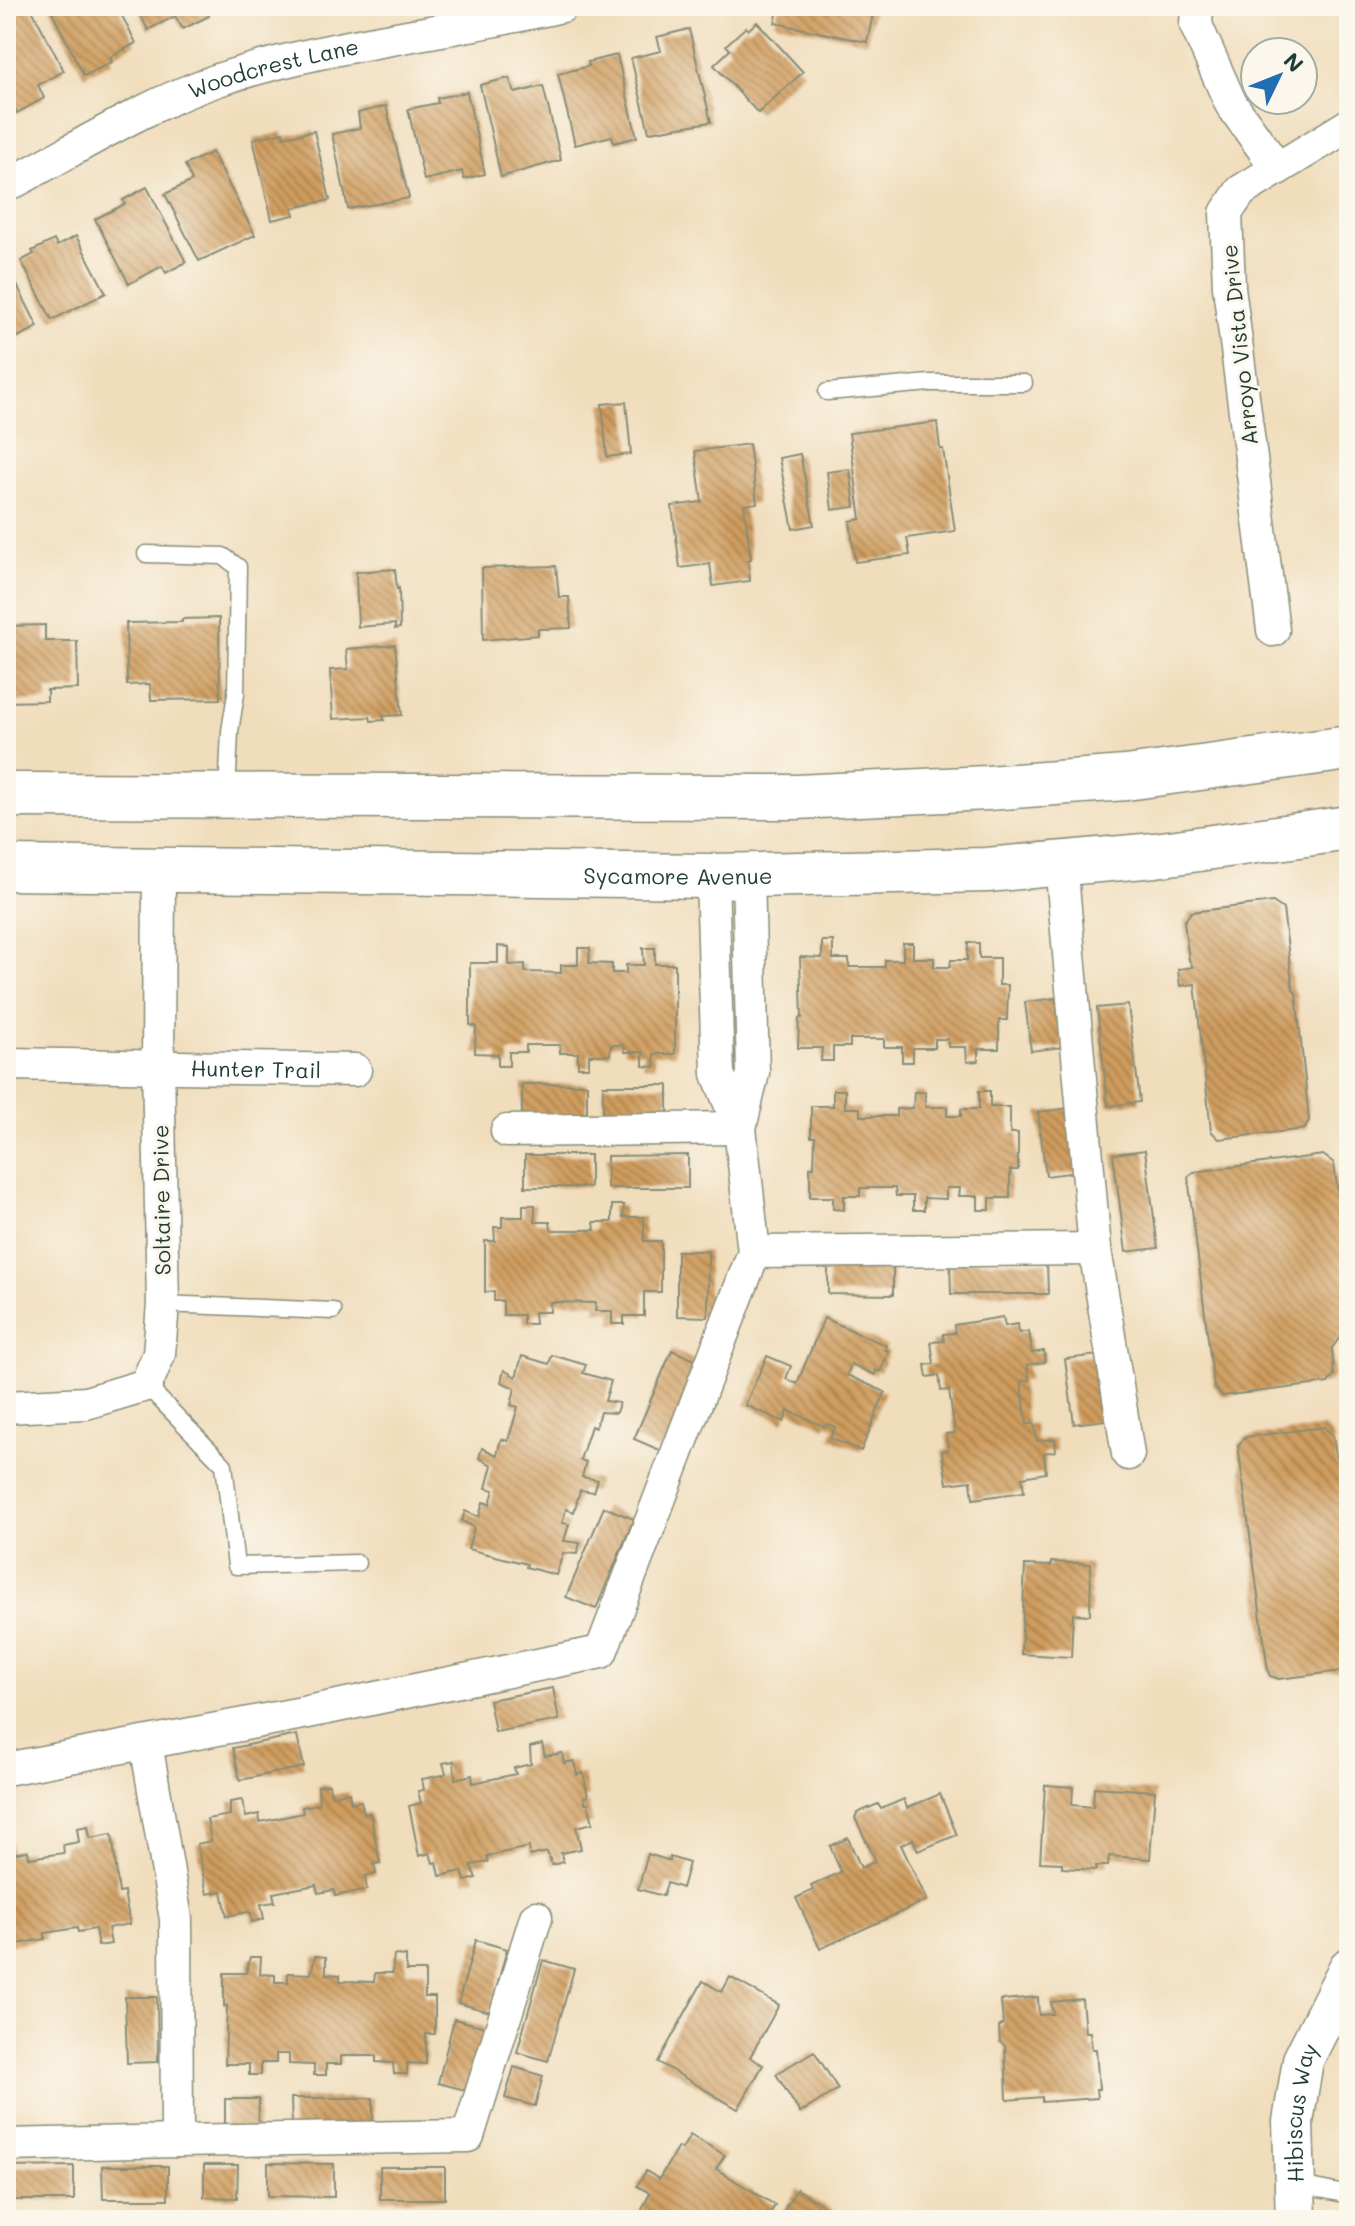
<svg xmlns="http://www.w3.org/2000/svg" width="1355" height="2226" viewBox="0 0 1355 2226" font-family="Mali,sans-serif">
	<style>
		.building { fill: url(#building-back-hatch) }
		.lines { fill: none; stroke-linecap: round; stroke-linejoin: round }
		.service-casing { stroke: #888d78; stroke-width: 19 }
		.minor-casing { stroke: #888d78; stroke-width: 35 }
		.tertiary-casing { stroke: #888d78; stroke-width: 43 }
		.secondary-casing { stroke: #888d78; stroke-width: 47 }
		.service { stroke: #fff; stroke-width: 16 }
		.minor { stroke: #fff; stroke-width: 32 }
		.tertiary { stroke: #fff; stroke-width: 40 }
		.secondary { stroke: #fff; stroke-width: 44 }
		.labels { text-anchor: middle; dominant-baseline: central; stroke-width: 6; stroke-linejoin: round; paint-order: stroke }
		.street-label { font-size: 22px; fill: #1f3d34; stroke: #fbf7ec }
	</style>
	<defs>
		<pattern id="building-back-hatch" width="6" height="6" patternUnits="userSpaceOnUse" patternTransform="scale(2)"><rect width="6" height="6" fill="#cf9c5d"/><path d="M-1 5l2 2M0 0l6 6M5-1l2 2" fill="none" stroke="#a7804e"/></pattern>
	</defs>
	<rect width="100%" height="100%" fill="#fbf7ec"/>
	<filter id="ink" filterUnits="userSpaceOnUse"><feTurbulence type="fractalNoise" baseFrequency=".0125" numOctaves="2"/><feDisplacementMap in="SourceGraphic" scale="16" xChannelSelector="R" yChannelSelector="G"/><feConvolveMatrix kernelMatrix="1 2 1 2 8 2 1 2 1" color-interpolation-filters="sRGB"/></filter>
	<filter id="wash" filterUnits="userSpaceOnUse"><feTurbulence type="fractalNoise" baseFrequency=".006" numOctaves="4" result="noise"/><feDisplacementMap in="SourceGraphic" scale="32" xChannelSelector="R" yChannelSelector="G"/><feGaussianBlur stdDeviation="1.8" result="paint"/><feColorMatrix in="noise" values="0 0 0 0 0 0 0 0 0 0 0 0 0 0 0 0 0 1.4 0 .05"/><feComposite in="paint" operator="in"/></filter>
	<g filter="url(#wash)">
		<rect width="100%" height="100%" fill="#f0ddbc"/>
		<g id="blocks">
			<path class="building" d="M6,6H30L64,71L38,85L44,98L17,113L6,92Z
				M49,6H117L136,43L110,57L112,62L84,76Z
				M136,6H204L209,16L183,29L175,16L148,30Z
				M779,6H871L870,9L874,10L867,42L775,23Z
				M757,22L803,72L758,113L714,65L730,50L726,45L746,27L748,30Z
				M689,29L711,122L649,132L631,58L661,51L657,37Z
				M617,55L637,137L614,143L612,136L575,145L558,74L589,66L588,62Z
				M509,78L515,93L543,86L561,160L501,177L480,85Z
				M467,92L485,174L464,179L462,171L424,180L408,109L438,103L437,98Z
				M386,106L409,198L348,209L332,134L360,128L358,113Z
				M314,131L330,200L292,208L294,215L272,220L253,139L283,132L284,137Z
				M212,152L255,235L199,261L165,194L192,181L185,165Z
				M147,187L186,262L166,273L162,266L129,284L95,219L125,204L123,200Z
				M76,236L106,293L52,320L21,261L34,254L32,251L54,240L57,246Z
				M8,267L38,327L6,343V269Z
				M626,402L631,454L607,457L602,404Z
				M937,422L940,449H943L955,531L907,538L910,555L855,562L850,521L861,519L849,433Z
				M749,444L757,503L744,505L751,559L748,560L750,581L713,586L710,564L680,568L672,506L702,502L695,451Z
				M800,454L814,525L793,529L779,458Z
				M850,469L855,507L832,510L827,472Z
				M556,566L559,597H569L571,628L538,629V635L483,640L482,568Z
				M395,569L397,589L399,588L400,628L395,629V624L358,627L356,572Z
				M219,618L220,699L151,700L150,684L127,685L126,623L182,622V619Z
				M45,625V641H77L78,689L47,690V701L6,702V626Z
				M395,645L402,715L383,716L384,720L371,721L370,717L333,719L330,670L348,669L346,649Z
				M1273,902L1283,909L1293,990L1296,993L1309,1120L1305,1129L1219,1139L1211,1131L1195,984L1180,986L1178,969L1193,967L1189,960L1184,922L1191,912Z
				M822,941H833V959H849V967H885V960H903V943H913V958H934V967H950L951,960H967L968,943H979V958H999V985H1008L1007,1020H999V1049H978V1061L967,1062L966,1047H948V1039H935V1048H913V1062H902V1047H884V1039H850V1047H833V1061H821L822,1048H798L799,1018H802L800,957L822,958Z
				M498,946L509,947V965L525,964V972L561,973V965H578V948H590L589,963L612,964V973H626V965H644L643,948H655V964H675V1054H654L655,1067L643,1066V1052H625L624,1045H611L610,1055H589V1067H578V1053H560V1045H526V1052H509V1066H498V1054L475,1053L476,1026L470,1025V963H498Z
				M1056,998L1063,1047L1031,1051L1025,1002Z
				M1128,1005L1140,1102L1108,1106L1097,1008Z
				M522,1084H587V1116H522Z
				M603,1085H668V1116L603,1117Z
				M833,1090H845V1108H860V1116H896V1109L913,1108L914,1092H925V1107H947V1116H961V1109H979V1091H990V1107H1010V1133H1018V1170H1010V1198H990V1210H978V1196H959L960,1188H946V1199L924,1198V1210H913V1196H896L895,1188H860V1196H844V1210L833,1209V1197H810V1167H814L815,1137H811V1106H833Z
				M1070,1108L1078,1172L1046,1176L1038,1112Z
				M1145,1150L1158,1248L1126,1252L1113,1154Z
				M525,1155H590V1187H525Z
				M688,1155V1188H607V1156Z
				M1323,1155L1334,1163L1349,1277V1325L1332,1348L1334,1376L1328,1383L1222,1396L1214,1387L1188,1177L1194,1172Z
				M523,1205H535V1222H550L551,1230H595L594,1222H612V1205H624L623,1217H644V1241H661V1292H644V1316H624V1324H612V1311H595L596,1303L550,1302V1312H534L535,1324H523V1315H503V1301H494V1291L485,1292V1241H495L494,1227H502V1217H523Z
				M677,1251H708V1317L677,1316Z
				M828,1261H893V1295L828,1294Z
				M950,1261L1047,1262L1048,1294H951Z
				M1003,1317L1005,1326L1018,1324L1019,1333L1029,1331L1032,1353L1044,1351L1045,1362L1027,1365L1029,1380L1021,1381L1027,1424H1034L1037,1441L1055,1439L1056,1451L1044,1453L1046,1473L1022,1477L1024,1492L973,1499L971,1481L947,1484L942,1451L948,1450L946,1434L955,1433L949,1390L941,1391L939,1375L927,1377L925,1365L934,1364L931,1342L944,1341L943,1334L955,1333L954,1325Z
				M824,1318L887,1346L885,1350L889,1351L880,1372L876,1370L875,1375L851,1364L847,1375L885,1392L861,1451L830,1438L835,1427L827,1424L825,1427L788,1410L784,1422L745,1405L767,1356L791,1366L786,1379L797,1384Z
				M672,1350L702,1363L664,1452L634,1439Z
				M552,1355L586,1365L583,1373L611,1381L605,1401L619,1403L616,1413L600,1412L595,1428L591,1426L580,1460L586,1462L582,1477L598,1480L594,1492L580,1490L574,1512L566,1509L562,1523L569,1524L564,1541L580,1543L577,1554L563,1553L556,1575L526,1567L527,1564L468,1549L474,1527L462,1521L465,1511L479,1517L483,1502L490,1504L494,1490L486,1488L492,1465L479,1458L482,1448L497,1455L501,1439L508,1441L518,1407L511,1405L515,1388L501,1382L504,1370L516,1377L522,1356L549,1364Z
				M1098,1355L1106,1420L1074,1424L1065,1359Z
				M1324,1427L1333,1436L1340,1482L1349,1490V1670L1279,1679L1270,1676L1268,1671L1238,1445L1246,1437Z
				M604,1507L634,1519L596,1609L566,1597Z
				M1051,1562L1091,1564L1090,1615L1073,1614L1071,1657L1021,1654L1025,1565L1051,1566Z
				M553,1688L559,1720L495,1732L489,1700Z
				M297,1735L304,1767L240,1780L233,1748Z
				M542,1744L545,1756L562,1753L564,1763L574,1761L577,1775L583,1773L588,1796L584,1797L585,1803H588L593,1823L576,1827L581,1849L561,1853L563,1862L552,1865L547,1852L530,1856L529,1847L487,1856L488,1862L471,1865L476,1878L465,1881L462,1871L440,1876L437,1862L433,1863L430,1853L419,1856L409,1806L421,1803L418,1791L424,1790L422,1779L443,1775L446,1773L443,1763L454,1761L455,1779L472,1775L473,1783L516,1774L514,1768L531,1764L530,1747Z
				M329,1784L331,1795L349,1792L351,1803L361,1801L364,1814L370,1813L380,1863L374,1864L376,1874L365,1876L367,1890L335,1896L334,1890L318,1893L316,1885L273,1893L275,1902L261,1904L264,1919L252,1922L251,1913L248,1912L227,1916L222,1891L207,1894L197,1844L211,1841L207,1819L230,1815V1802L242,1800L246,1817L259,1814L260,1822L303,1813L302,1807L319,1804L318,1786Z
				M1045,1785L1073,1787L1072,1805L1093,1807L1094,1787L1155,1791L1150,1859L1109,1856L1108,1866H1096V1870L1062,1868V1863L1040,1862Z
				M940,1794L957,1835L918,1851L913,1839L901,1845L927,1900L820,1949L796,1898L813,1890L811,1886L841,1872L830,1846L848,1838L861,1868L876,1861L855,1818L857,1813L878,1804L881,1809L904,1799L907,1808Z
				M88,1826L90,1838L112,1834L119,1893L124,1892L130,1924L108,1928L111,1944L98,1946L95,1929L78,1932L77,1928L45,1933V1939L6,1946V1842L10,1841L12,1854L28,1851L29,1858L64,1853L63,1845L79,1842L77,1828Z
				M648,1854L670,1861V1857L689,1863L682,1888L667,1883L663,1896L638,1889Z
				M476,1940L507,1949L490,2012L458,2003Z
				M394,1955L406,1956V1971H425V1997H435V2034H426V2064L407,2063V2074H394L393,2063L376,2062V2056H341V2064H326V2075H314V2065L289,2064V2054H276V2063H261V2075H249V2064H225L227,2006H224V1973H246L250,1957H261L260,1974L275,1975V1982H288V1973L311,1974L315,1956L326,1957V1974L340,1975V1981L374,1982L375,1973H392Z
				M543,1960L574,1969L548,2061L517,2052Z
				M730,1977L779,2005L750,2057L763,2065L738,2109L658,2062L703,1981L722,1992Z
				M125,1997H157L158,2062L127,2063Z
				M1038,1997L1039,2015L1053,2014L1051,2002L1082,1999L1085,2032H1090L1092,2049H1096L1099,2089H1096L1097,2098L1042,2102V2097L1007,2100L1005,2046L1000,2042L999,2027L1003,2024L1001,2000Z
				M454,2019L485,2027L469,2091L438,2083Z
				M814,2051L838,2089L800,2113L776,2074Z
				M514,2067L543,2076L535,2106L505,2098Z
				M291,2098H373V2131H292Z
				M225,2099H259L258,2132L225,2131Z
				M690,2135L725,2155L716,2169L775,2205L766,2220H637L650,2193L637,2186L646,2171L659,2179L678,2147L682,2149Z
				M268,2163L334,2164V2197L268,2196Z
				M204,2165H238L237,2198L204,2197Z
				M74,2166V2200H6V2167Z
				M102,2166H168V2199H103Z
				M380,2167H445V2199H380Z
				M797,2189L834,2212L829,2220H778Z"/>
		</g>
	</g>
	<g filter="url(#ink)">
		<use href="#blocks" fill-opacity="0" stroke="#888d78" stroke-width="2"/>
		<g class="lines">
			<defs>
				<path id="service" d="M827,392L930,383H1024
					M146,554L223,556L238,567L236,694L230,731L227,794
					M163,1304L333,1311
					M146,1385L224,1465L236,1566L357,1563
					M1295,2184L1349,2195"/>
				<g id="minor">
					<path d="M1197,6L1196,25L1231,104L1277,168"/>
					<path id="s1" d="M6,186C75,150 144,105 218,80C330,43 448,33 562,6"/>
					<path d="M1273,630L1229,287L1226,213L1241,191L1349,125"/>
					<path d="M712,876L718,1074L740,1128L754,1252"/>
					<path id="s2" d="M6,1064L355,1070"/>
					<path d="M740,1128L753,1073L748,875"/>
					<path d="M507,1131L740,1128"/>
					<path d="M1095,1249L1128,1454"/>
					<path d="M6,1407L86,1403L146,1385L159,1354L163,1304L158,1065L159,870"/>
					<path d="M146,1743L176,1919L177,2141L468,2136L536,1917"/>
					<path d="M6,1769L308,1712L601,1652L754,1252L1095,1249L1061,863"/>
					<path d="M6,2145L177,2141"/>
				</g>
				<g id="tertiary">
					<path id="s3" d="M1296,2220L1293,2122L1303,2060L1349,1968"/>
				</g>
				<g id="secondary">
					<path d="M6,795L796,797L987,788L1126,778L1349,748"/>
					<path id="s4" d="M6,868L712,876L987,870L1155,855L1349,828"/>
				</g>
			</defs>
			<use href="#service" class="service-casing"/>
			<use href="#minor" class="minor-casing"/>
			<use href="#tertiary" class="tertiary-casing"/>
			<use href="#secondary" class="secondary-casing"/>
			<use href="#service" class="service"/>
			<use href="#minor" class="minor"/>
			<use href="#tertiary" class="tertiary"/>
			<use href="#secondary" class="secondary"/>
		</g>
	</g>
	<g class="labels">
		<g class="street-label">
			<text stroke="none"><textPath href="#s1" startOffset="294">Woodcrest Lane</textPath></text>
			<text transform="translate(1239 345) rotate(-96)">Arroyo Vista Drive</text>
			<text stroke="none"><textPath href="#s4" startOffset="672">Sycamore Avenue</textPath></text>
			<text stroke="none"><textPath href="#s2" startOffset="250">Hunter Trail</textPath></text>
			<text transform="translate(161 1200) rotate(-91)">Soltaire Drive</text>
			<text stroke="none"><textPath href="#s3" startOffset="108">Hibiscus Way</textPath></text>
		</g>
	</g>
	<rect width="1355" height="2226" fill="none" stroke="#fbf7ec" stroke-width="32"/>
	<g transform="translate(1279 76) rotate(47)"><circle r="38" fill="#fbf7ec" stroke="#a3ada2" stroke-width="2"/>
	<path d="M0-6L14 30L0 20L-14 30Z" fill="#1f6fb2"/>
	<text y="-12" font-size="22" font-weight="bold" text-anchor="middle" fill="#1f3d34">N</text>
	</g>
</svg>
